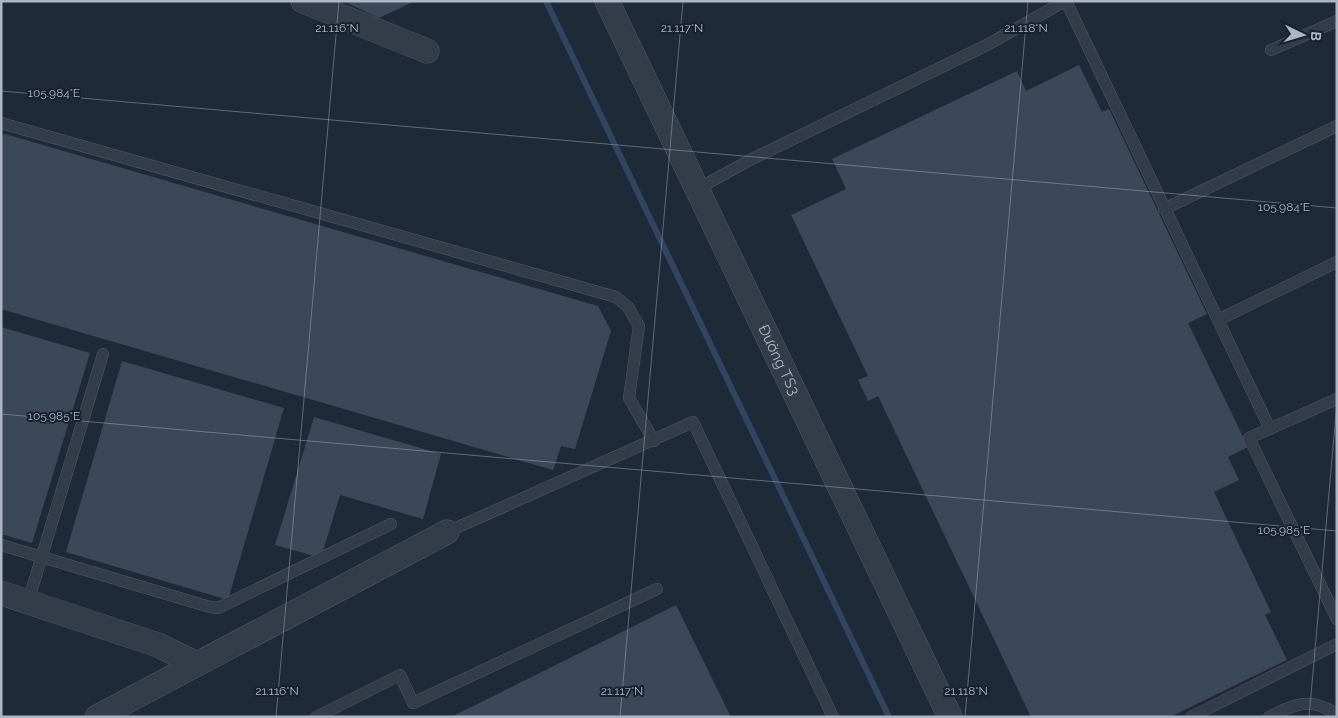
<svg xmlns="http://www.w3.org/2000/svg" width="1338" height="718" viewBox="0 0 1338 718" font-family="Raleway,sans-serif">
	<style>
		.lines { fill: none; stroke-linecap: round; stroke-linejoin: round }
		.stream { stroke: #314561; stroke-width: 6 }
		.building { fill: #3b4859 }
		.service-casing { stroke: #505967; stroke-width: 12 }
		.minor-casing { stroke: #505967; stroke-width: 25 }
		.service { stroke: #333c49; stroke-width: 11 }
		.minor { stroke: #333c49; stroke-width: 24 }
		.ticks { fill: none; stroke: #adb6c6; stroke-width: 1; stroke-opacity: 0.45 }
		.labels { text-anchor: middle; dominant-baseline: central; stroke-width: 4; stroke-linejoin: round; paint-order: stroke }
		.street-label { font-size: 15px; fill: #adb6c6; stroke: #18212e }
		.ticks-label { font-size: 12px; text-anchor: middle; fill: #adb6c6; stroke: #18212e; stroke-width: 4; stroke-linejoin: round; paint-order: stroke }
	</style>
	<rect width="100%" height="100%" fill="#1f2a39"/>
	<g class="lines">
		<path class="stream" d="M546,1L889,717"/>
	</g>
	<path class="building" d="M343,1H415L379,18Z
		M1079,65L1102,112L1109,109L1207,314L1188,323L1248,447L1228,457L1239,480L1214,492L1271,612L1265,615L1287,660L1170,717H1031L878,396L868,401L858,380L868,376L791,215L846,189L832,159L1017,71L1026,91Z
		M5,134L598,306L611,331L575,449L561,446L553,470L1,309V136Z
		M1,327L90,353L32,543L1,534Z
		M122,361L284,408L228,600L66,552Z
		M314,417L441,454L423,519L340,495L321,558L275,545Z
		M676,605L731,717H451Z"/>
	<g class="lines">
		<defs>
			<path id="service" d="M1066,1L1270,429
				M1271,50L1337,21
				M1,123L616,297L628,307L639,326L629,398L654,441
				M697,189L752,159L987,45L1065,1
				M1164,209L1337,126
				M1218,320L1337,262
				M1337,399L1249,438L1337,619
				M447,532L693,422L833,717
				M1,545L210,607L218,608L391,524
				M28,602L103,354
				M316,717L400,675L413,703L657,589
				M1191,717L1337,644
				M1269,717C1294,704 1312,696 1337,715"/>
			<g id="minor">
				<path d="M303,1L427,51"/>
				<path id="s1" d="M607,1L950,717"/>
				<path d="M1,593L158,645L197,664"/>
				<path d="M97,717L447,532"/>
			</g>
		</defs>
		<use href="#service" class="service-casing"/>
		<use href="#minor" class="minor-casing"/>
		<use href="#service" class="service"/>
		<use href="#minor" class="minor"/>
	</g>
	<path class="ticks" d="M1,91L1337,208M1,414L1337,531M276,717L339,1M620,717L683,1M965,717L1028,1M1309,717L1337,403"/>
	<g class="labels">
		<g class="street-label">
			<text stroke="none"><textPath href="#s1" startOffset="398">Đường TS3</textPath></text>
		</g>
	</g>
	<g class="ticks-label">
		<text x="337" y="32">21.116°N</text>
		<text x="682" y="32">21.117°N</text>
		<text x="1026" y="32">21.118°N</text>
		<text x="54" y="97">105.984°E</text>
		<text x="1284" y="211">105.984°E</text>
		<text x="54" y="420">105.985°E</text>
		<text x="1284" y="534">105.985°E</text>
		<text x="277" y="695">21.116°N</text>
		<text x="622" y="695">21.117°N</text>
		<text x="966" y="695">21.118°N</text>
	</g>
	<rect width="1338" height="718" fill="none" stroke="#adb6c6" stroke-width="5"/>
	<g transform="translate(1303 35) rotate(95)" stroke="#18212e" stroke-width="4" paint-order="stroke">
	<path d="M0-4L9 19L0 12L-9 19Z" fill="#adb6c6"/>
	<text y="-8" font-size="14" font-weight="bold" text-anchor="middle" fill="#adb6c6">B</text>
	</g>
</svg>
